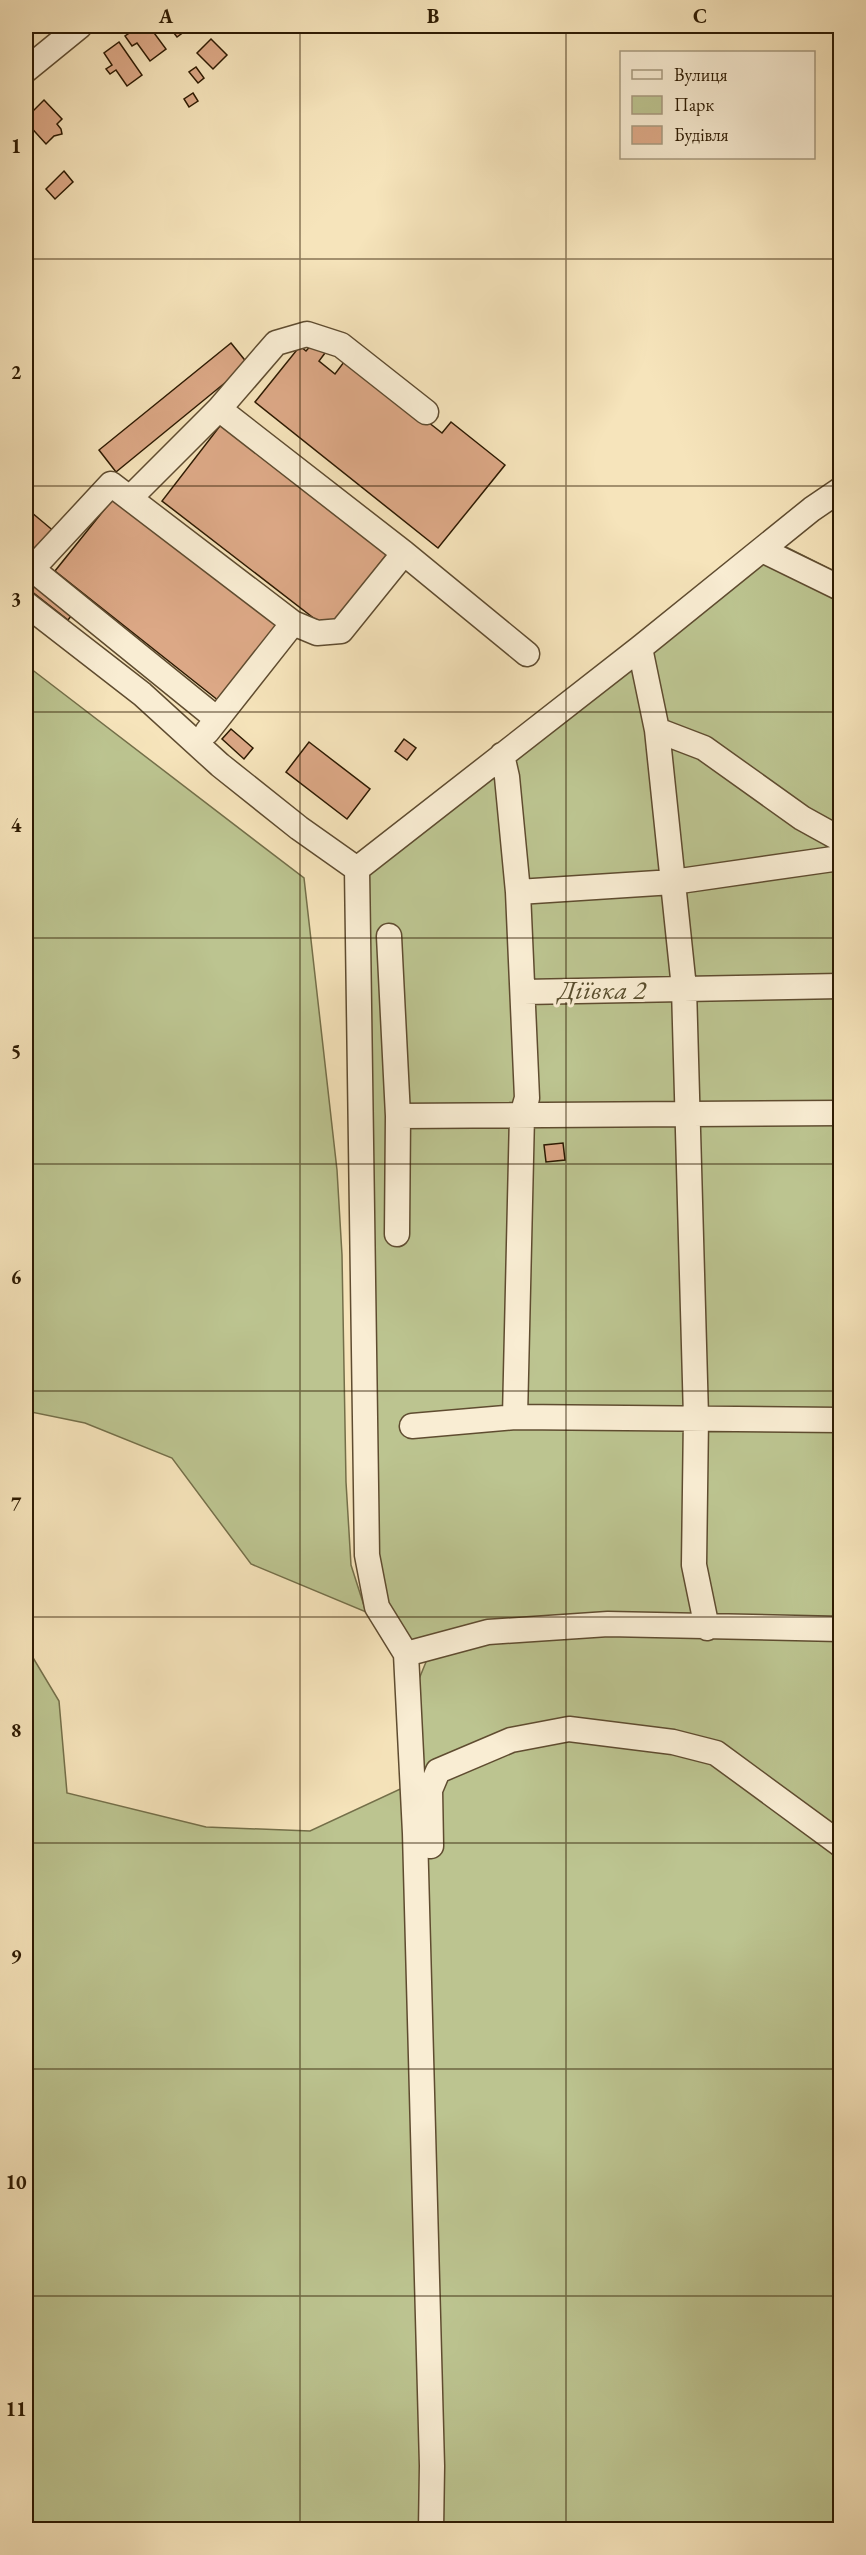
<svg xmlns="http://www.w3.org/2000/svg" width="866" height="2555" viewBox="0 0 866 2555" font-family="'EB Garamond',serif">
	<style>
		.green { fill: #bcc490; stroke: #746f49; stroke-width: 1.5 }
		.building { fill: #dca886; stroke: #2d1a02; stroke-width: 1.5 }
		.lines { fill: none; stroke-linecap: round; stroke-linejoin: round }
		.minor-casing { stroke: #5f4c30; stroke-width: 27 }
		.minor { stroke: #f9edd3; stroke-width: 24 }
		.grid { fill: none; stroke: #2d1a02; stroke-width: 1.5; stroke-opacity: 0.55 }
		.labels { text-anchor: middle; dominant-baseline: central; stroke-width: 6; stroke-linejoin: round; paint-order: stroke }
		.park-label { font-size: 27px; font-style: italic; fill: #584d2d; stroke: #f9edd3 }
		.neatline { fill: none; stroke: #2d1a02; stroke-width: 2 }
		.grid-label { font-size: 20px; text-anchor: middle; font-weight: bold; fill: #2d1a02 }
	</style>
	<rect width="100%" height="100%" fill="#f6e4bb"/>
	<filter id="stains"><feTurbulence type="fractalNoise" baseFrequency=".00333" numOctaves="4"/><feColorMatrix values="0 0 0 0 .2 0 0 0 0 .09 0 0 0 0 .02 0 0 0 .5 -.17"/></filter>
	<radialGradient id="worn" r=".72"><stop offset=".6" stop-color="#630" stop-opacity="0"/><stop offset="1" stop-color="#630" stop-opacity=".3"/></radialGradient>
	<path class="green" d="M784,546L840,574V2529H26V1646L59,1701L67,1793L206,1827L310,1831L409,1785L417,1684L426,1662L390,1619L375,1556L361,885L384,853Z
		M26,665L304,878L337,1170L342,1255L346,1482L351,1565L366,1612L251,1564L172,1458L85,1423L26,1411Z"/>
	<path class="building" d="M140,26H149L166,49L150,61L137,43L132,46L125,36Z
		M173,26H192L177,37L170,28Z
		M211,39L227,55L213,69L197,53Z
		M119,42L142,75L127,86L116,70L110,74L106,69L112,65L104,53Z
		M196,67L204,78L198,83L189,72Z
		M193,93L198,101L189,107L184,99Z
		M44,100L62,119L57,124L61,129L62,134L54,136L46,144L26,122V118Z
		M64,171L73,182L55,199L46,189Z
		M231,343L248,364L116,472L99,450Z
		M313,343L325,353L319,361L335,374L347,358L442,433L451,422L505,465L438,548L255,402L300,346L306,351Z
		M223,422L390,550L329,630L162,501Z
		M116,495L280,625L219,701L55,571Z
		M31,512L56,533L26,569V518Z
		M29,576L75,611L68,620L26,587V580Z
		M231,729L253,748L244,759L222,739Z
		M404,739L416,748L407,760L395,751Z
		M309,742L370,789L347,819L286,772Z
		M563,1143L565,1160L546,1162L544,1145Z"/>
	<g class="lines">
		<defs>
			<path id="minor" d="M26,70L80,26
				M219,409L404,553L527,654
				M130,498L219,409L276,343L307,334L341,345L426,412
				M762,550L840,588
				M26,604L142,694L220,765L299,828L357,869
				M640,648L657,730L684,988L696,1417L694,1565L707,1628
				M217,719L32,569L111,484L293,623L317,633L341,631L404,553
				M657,730L704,748L802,818L840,839
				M207,732L293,623
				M502,755L507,777L518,892L527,1098L522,1115L515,1417
				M357,869L367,1555L377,1607L406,1654L415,1833L432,2466L431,2530
				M357,869L640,648L812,509L840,490
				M518,892L673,882L840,858
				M389,936L398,1116L397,1234
				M524,992L840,986
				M398,1116L840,1113
				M412,1426L515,1417L840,1420
				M406,1654L488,1632L608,1624L840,1629
				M431,1846L430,1790L438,1771L511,1740L569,1729L673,1742L716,1753L840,1844"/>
		</defs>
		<use href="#minor" class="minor-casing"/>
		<use href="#minor" class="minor"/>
	</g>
	<path class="grid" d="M300,26V2530M566,26V2530M26,259H840M26,486H840M26,712H840M26,938H840M26,1164H840M26,1391H840M26,1617H840M26,1843H840M26,2069H840M26,2296H840"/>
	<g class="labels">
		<g class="park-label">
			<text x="602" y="989">Діївка 2</text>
		</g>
	</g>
	<rect width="866" height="2555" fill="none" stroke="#f6e4bb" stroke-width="66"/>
	<rect x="620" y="51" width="195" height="108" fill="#f9edd3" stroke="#a7997f" stroke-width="1.5"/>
	<rect x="632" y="70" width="30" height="9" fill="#f9edd3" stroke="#a7997f" stroke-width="1.5"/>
	<text x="674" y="81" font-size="18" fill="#2d1a02">Вулиця</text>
	<rect x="632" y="96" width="30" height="18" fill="#bcc490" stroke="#a7997f" stroke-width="1.5"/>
	<text x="674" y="111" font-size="18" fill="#2d1a02">Парк</text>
	<rect x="632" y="126" width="30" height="18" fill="#dca886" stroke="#a7997f" stroke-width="1.5"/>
	<text x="674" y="141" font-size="18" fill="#2d1a02">Будівля</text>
	<rect x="33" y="33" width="800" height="2489" class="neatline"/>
	<g class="grid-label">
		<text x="166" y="23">A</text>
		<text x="433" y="23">B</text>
		<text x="700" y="23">C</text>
		<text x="16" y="153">1</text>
		<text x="16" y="379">2</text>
		<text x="16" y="606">3</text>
		<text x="16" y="832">4</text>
		<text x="16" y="1058">5</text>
		<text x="16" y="1284">6</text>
		<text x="16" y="1511">7</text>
		<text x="16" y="1737">8</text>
		<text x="16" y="1963">9</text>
		<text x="16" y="2189">10</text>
		<text x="16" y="2416">11</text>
	</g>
	<rect width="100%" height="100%" filter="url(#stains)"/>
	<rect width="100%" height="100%" fill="url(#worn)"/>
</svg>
